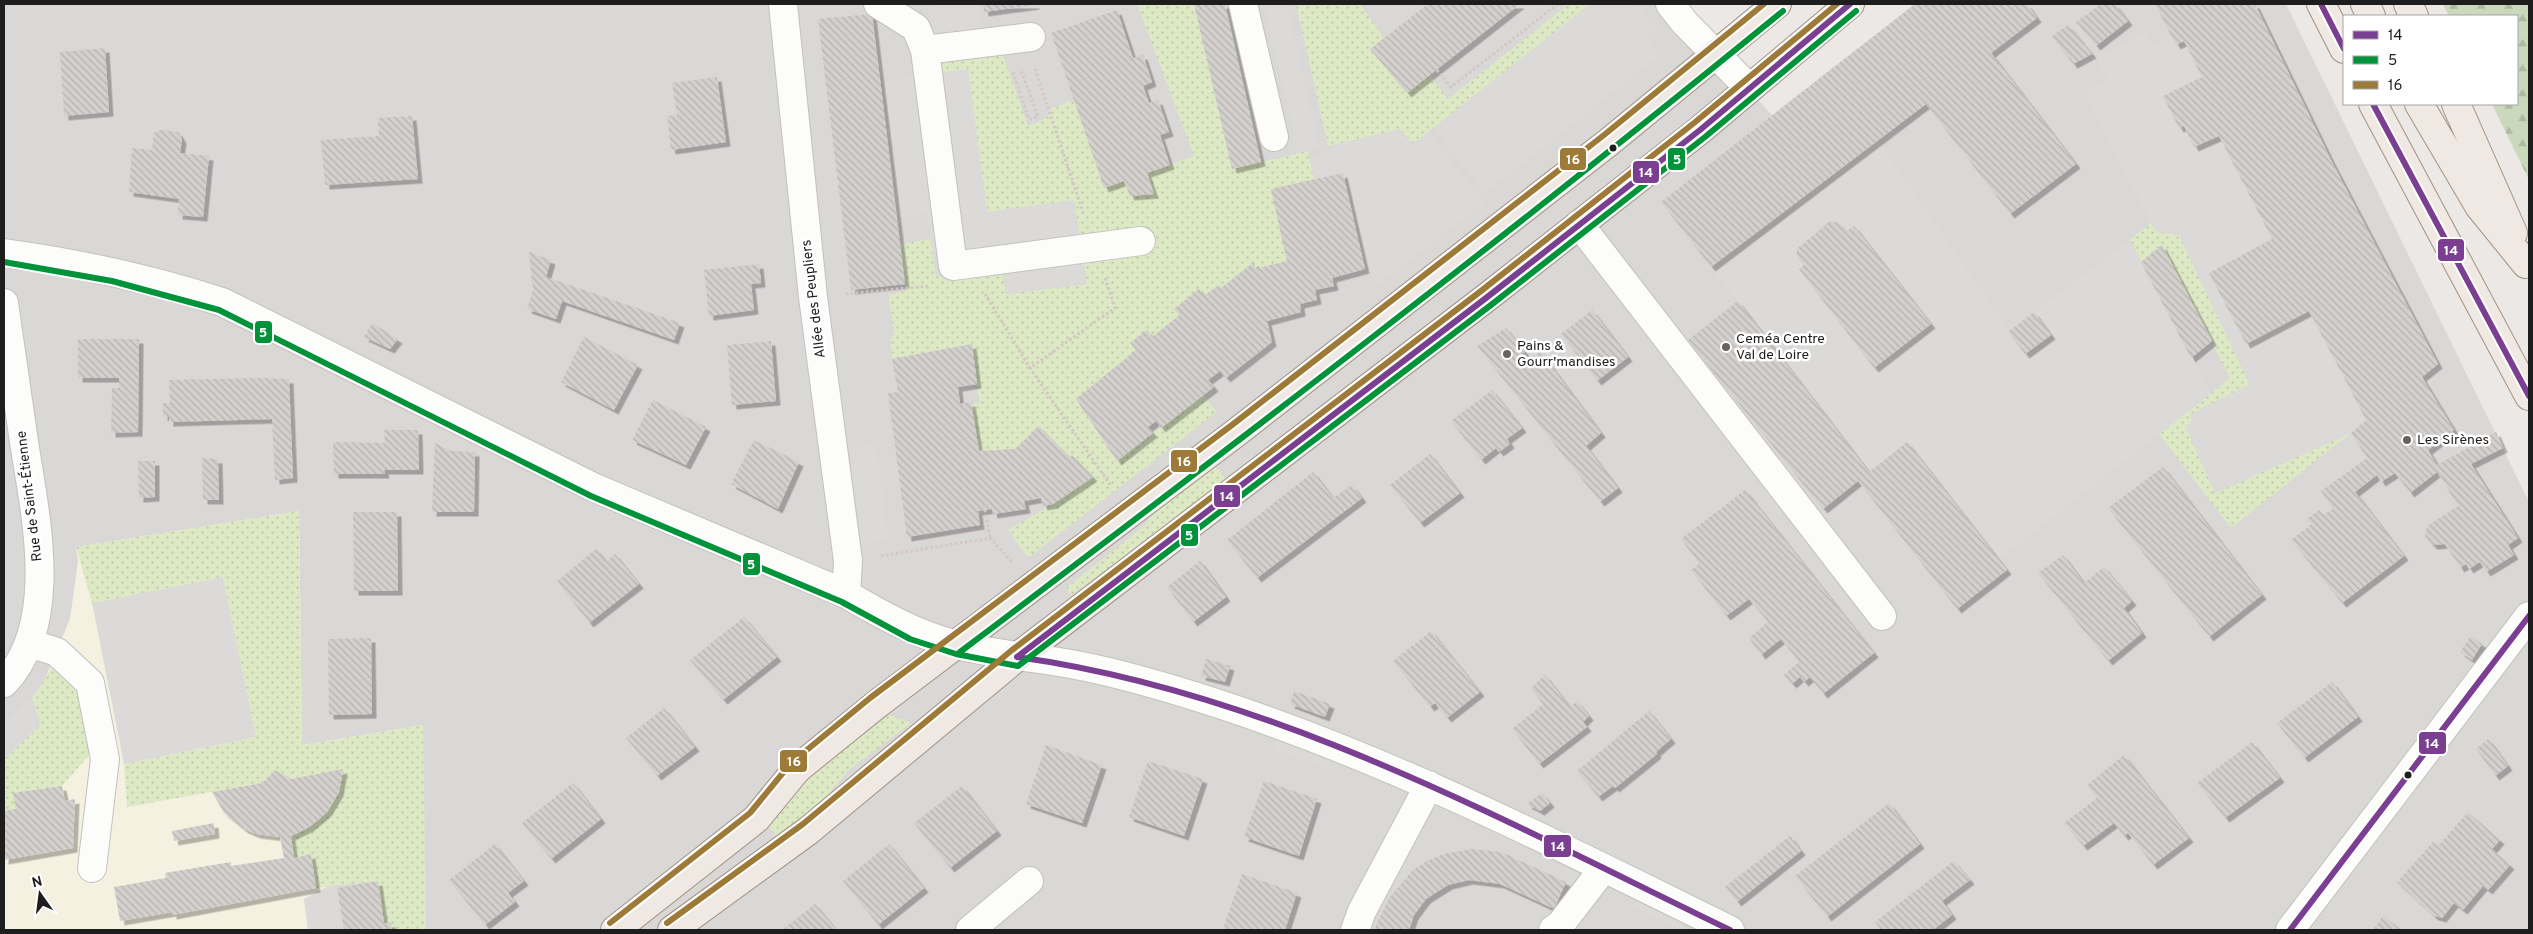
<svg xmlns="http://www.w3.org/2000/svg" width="2533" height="934" viewBox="0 0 2533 934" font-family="Overpass,sans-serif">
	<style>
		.residential { fill: #dad8d7 }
		.education { fill: #f5f1e0 }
		.grass { fill: url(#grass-dots) }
		.forest { fill: url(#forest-firs) }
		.parking { fill: #dbdad9; fill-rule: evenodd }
		.building { fill: url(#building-back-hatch); filter: url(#shadow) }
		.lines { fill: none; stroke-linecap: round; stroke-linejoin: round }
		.minor-casing { stroke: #c2c1c0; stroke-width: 30 }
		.major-casing { stroke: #a19282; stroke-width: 30 }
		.path { stroke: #d5c6c6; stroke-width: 3; stroke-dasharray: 2.5 2.5; stroke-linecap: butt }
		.minor { stroke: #fcfcfb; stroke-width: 28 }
		.major { stroke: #f0e9e3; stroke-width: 28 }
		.bus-1-casing { stroke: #fff; stroke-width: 10 }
		.bus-2-casing { stroke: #fff; stroke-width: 10 }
		.bus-3-casing { stroke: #fff; stroke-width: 10 }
		.bus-1 { stroke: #7a3f91; stroke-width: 6 }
		.bus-2 { stroke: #00933a; stroke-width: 6 }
		.bus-3 { stroke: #9e7a38; stroke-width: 6 }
		.bus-dot { fill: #1d1d1d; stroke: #fff; stroke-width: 2 }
		.poi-dot { fill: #656463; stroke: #fff; stroke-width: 2 }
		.labels { text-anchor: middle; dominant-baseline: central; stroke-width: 5; stroke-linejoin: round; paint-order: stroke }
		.street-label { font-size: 14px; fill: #1d1d1d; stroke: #fff }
		.poi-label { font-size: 14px; fill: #1d1d1d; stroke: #fff; text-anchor: start }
		.line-badge { stroke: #fff; stroke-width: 2 }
		.badge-label { font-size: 14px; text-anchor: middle; font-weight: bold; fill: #fff }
	</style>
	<defs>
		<pattern id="grass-dots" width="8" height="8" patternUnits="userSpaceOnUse" patternTransform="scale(1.25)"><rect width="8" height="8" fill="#dde8c4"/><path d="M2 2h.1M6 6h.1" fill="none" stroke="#bdc7a8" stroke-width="1.8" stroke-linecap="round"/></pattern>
		<pattern id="forest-firs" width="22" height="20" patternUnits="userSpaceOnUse" patternTransform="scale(1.25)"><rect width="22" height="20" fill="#cad9bb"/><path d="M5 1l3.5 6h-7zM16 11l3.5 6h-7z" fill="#adbaa0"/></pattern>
		<pattern id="building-back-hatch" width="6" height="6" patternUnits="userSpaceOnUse" patternTransform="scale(1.25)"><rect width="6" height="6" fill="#d3d0ce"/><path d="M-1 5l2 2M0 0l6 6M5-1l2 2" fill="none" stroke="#b5b2b0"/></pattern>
		<filter id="shadow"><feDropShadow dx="4.5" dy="4.5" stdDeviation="0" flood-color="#0004"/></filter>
	</defs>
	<rect width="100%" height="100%" fill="#ebe8e6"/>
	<path class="residential" d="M4,4H1670L1772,115L1915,4H2286L2529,502V930H4Z"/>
	<path class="education" d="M299,511L302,745L423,725L329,886L304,899L308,930H4V811L16,809L13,793L62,785L45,679L70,619L78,561L76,547Z"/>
	<path class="grass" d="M1137,4H1194L1232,169L1308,151L1314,179L1271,190L1287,261L1255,269L1254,263L1221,288L1218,285L1204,296L1199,289L1175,309L1180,315L1152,337L1147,331L1136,350L1077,399L1117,461L1203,395L1217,412L1028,558L1008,530L1053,504L1093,477L1073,456L1070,458L1039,426L1015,449L979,451L971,402L979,403L972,344L892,359L890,339L894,335L888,294L907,291L900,244L931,239L936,276L1002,268L1006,294L1087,284L987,212L968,69L940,73L939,60L1001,49L1028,126L1045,119L1052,108L1074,100L1104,188L1124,181L1130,196L1154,194L1147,173L1194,156Z
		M1296,4H1360L1384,38L1371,49L1406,93L1430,76L1448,99L1569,4H1590L1413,144L1400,130L1328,146Z
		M2151,223L2156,232L2179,235L2250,385L2191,414L2215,493L2351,433L2231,528L2159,434L2230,378L2162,245L2141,262L2130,240Z
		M1216,467L1229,484C1177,522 1123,557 1071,595L1066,588L1143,527L1169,496L1187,482Z
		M299,511L302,745L423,725L426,930H392L391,923H384L378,881L316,888L311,855L294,858L291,836C321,826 342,801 343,769L291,779L275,770L262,783L127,807L124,764L256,737L223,577L92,603L76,547Z
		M54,662L81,696L91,753L62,786L14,793L16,809L4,811V760L40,725L32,697L45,679Z
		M889,715L911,723L849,770L812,812L777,838L769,827L812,775Z"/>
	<path class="forest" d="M2443,4H2529V180L2492,104H2517V16H2449Z"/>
	<path class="parking" d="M941,4H977L980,30L933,37L928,6Z
		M1264,4H1287L1319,148L1298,153Z
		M1590,4H1636L1657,29L1646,37L1660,55L1485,193L1434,128Z
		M2144,32L2153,47L2172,38L2176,45L2184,41L2202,77L2164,96L2179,128L2184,126L2194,147L2219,136L2272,239L2209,273L2246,343L2309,311L2366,420L2351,433L2215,493L2185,426L2193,422L2190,414L2250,384L2179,235L2156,232L2085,93L2109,81L2096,58Z
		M968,69L987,212L1074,200L1087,284L1006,294L1002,268L936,276L927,213L897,218L881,82Z
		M1400,129L1413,144L1428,132L1484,203L1378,285L1365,269L1342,174L1314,179L1309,157L1335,151L1333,145Z
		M1877,139L2025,354L2051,335L2034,312L2130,240L2211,394L1999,559L1908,442L1869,472L1711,267ZM1830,221L1839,223L1847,231L1854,226L1931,324L1874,368L1836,320L1843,314L1830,298L1824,303L1799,270L1804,265L1796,255L1798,248Z
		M876,444L888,540L862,544L851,449Z
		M223,577L256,737L124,764L92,603Z
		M32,697L40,725L4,760V722Z
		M1278,737L1330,755L1326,768L1273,750Z
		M329,886L337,888L344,930H308L304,899Z
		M1639,894L1689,917L1683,930L1633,906Z"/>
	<path class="building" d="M983,4H1035V5L984,12Z
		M1194,4H1225L1261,162L1232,169Z
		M1428,4H1520L1407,93L1370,49Z
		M1915,4H2027L2037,18L1991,53L2076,164L2010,214L1926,104L1711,267L1661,202Z
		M2101,4H2115L2128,21L2096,46L2076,22Z
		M2155,4H2255L2331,160L2438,364L2422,377L2454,430L2428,450L2437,465L2496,432L2503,448L2471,464L2518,538L2508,545L2514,555L2486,572L2480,562L2469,569L2466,564L2460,568L2445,544L2433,545L2425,537L2427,526L2458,506L2437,472L2410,493L2395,473L2381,482L2377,475L2355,492L2404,556L2342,603L2291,540L2312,524L2307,519L2319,510L2323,515L2333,509L2321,491L2367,458L2351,433L2366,420L2309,311L2246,344L2209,273L2272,239L2219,136L2194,147L2184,126L2179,128L2163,96L2202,77L2184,41L2176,45Z
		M1117,10L1133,58L1143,55L1152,82L1143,86L1149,103L1158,100L1169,132L1160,135L1170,165L1147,173L1154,194L1130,196L1124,181L1104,188L1051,33Z
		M872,14L905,284L851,290L818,19Z
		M2068,25L2092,54L2073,64L2052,36Z
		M105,48L109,112L64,116L60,52Z
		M717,77L726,142L671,150L667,116L677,115L672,83Z
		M412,116L418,179L325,185L321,140L379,136L378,118Z
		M161,130L178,132L182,139L180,153L209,156L203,217L178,215L179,199L129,192L132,148L152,150L154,133Z
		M1343,173L1365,269L1332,278L1334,286L1315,290L1317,300L1300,304L1301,312L1267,321L1272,342L1226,378L1220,371L1208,380L1214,387L1161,428L1156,421L1148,427L1153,433L1117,461L1076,399L1136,350L1130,343L1147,330L1152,337L1180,315L1174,309L1199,289L1204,296L1219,285L1221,288L1254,262L1255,269L1287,261L1271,189Z
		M1830,221L1839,223L1847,231L1854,226L1931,324L1874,368L1799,269L1804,265L1796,255L1798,248Z
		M2162,245L2212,341L2191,358L2141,262Z
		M529,252L551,260L546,277L680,323L674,340L562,301L556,319L527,309L533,290Z
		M759,264L761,283L751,284L754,310L709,316L704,270Z
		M1738,301L1869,472L1907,442L2007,570L1957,609L1858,481L1823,509L1688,340Z
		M1592,310L1628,357L1597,381L1561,334Z
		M2034,312L2051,335L2025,354L2008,332Z
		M372,323L398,339L390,349L364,337Z
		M1506,328L1525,352L1514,360L1520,368L1540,351L1601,433L1586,446L1618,488L1600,502L1477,346Z
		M584,337L638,365L614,410L561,382Z
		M78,339H139L138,432L111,433L112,388H119V378H78Z
		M771,341L776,401L732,405L727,345Z
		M972,344L977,384L958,387L960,404L971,402L979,451L1015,449L1039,426L1070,458L1072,455L1093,477L1053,504L1043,506L1041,498L1024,501L1026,509L993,514L992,509L978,511L980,525L907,537L888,393L898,392L892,359Z
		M260,378L289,379L293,478L275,480L272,419L169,422V417L163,416V403H170L169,380Z
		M1492,390L1522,428L1507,439L1510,444L1499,452L1496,448L1481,460L1451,421Z
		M653,400L706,427L686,465L632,440Z
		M384,430H418L419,470H384L385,474H334L333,442L385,443Z
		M754,440L799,462L778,509L731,484Z
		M435,443L451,451L475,452L474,512H432Z
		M1430,454L1460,493L1420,523L1390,485Z
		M202,458L218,459L219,500H203Z
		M138,461H155V497L139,498Z
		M2163,467L2262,595L2209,637L2108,508Z
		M1313,472L1333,498L1352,485L1362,498L1257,578L1227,540Z
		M1745,490L1874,653L1823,694L1810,677L1804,682L1800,677L1792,684L1784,675L1799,662L1781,639L1761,655L1749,638L1768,622L1749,599L1726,616L1691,570L1699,564L1681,539Z
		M353,512H397L398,591H354Z
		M596,549L606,562L615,554L639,584L589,623L557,581Z
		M2063,555L2084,583L2104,567L2132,601L2124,608L2142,633L2108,661L2038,573Z
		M1200,561L1226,597L1193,622L1167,587Z
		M744,617L777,657L723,700L690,660Z
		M1431,631L1480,692L1447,718L1435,703L1430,707L1393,661Z
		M2471,636L2482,644L2472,660L2460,652Z
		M371,638L372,714L329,715L328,639Z
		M1206,659L1230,666L1225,682L1201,676Z
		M1545,675L1570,707L1577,701L1589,716L1583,722L1587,727L1539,764L1512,729L1543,704L1531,688Z
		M2332,682L2358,717L2304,758L2277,723Z
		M1294,691L1330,704L1325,717L1290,704Z
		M664,708L695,747L657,776L626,738Z
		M1649,711L1671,739L1656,752L1657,754L1615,788L1613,786L1598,797L1577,771Z
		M2488,739L2508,766L2495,776L2476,749Z
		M2252,742L2280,778L2225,818L2197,783Z
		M1046,745L1102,765L1082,823L1026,804Z
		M2124,755L2189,838L2153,865L2128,833L2124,836L2114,823L2083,846L2064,823L2097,798L2087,785Z
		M1148,761L1203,779L1184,836L1129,817Z
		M343,769L339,792L327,812L309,827L291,836L294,858L311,854L316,888L172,915V912L120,921L114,887L166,878L165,873L231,862V866L284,858L280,837L256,834L244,829L224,813L212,792L262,783L275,770L291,779Z
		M1264,781L1317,799L1299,856L1244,837Z
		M573,783L601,819L551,859L522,823Z
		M62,786L65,801L75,799L73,848L4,860V811L16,809L13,793Z
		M962,786L997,831L950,868L914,823Z
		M1542,793L1550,803L1540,811L1527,804Z
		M1889,803L1920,844L1827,917L1795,876Z
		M2468,812L2500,840L2492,849L2510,865L2488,890L2483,886L2463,910L2454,903L2442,918L2434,916L2397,882L2433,842L2438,846Z
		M214,823L215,834L174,841L172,831Z
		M1790,836L1801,851L1737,902L1725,887Z
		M495,844L524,881L508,893L515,902L485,925L449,880Z
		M889,844L924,888L878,925L843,881Z
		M1472,849L1501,852L1566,882L1554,909L1500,884L1469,880L1448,885L1426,899L1414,915L1409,930H1374L1389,898L1413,870L1427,861L1443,854Z
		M1954,861L1970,880L1942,901L1952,915L1933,930H1881L1875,922Z
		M1242,874L1297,893L1285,930L1223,929Z
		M378,881L384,923H391L392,930H344L337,888Z
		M815,904L836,930H782Z
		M2383,916L2402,930H2373Z"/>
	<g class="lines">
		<defs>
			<path id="minor" d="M783,4L813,297L848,561L846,594
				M878,4L916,28L925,50L953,266L1141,241
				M1243,4L1274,137
				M1670,4L1685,23L1749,88
				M925,50L1031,37
				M1579,224L1882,616
				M4,253C78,263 151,279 222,302L595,488L846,594C880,614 915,634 954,644C994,655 1035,657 1076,665C1124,674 1173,689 1219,704C1396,762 1563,848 1730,930
				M4,303C11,349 17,396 24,442C35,514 61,624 4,683
				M29,643L57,652L90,683L105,759L92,868
				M970,930L1029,881
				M1355,930L1362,911L1429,785
				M1553,930L1560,925L1604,868
				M2290,930L2529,616"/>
			<path id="major" d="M2321,4L2344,49
				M2365,4L2371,16
				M2408,4L2414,16
				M2373,104L2529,396
				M2419,104L2479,206L2526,264
				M2456,104L2513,233
				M615,930L756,819L797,769L876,705L1237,432L1609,142L1777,4
				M672,930L808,831L1017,657L1486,298L1700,130L1850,4"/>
		</defs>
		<use href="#minor" class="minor-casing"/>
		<use href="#major" class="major-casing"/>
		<path class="path" d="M1035,69L1084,215
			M1437,70L1451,87L1558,4
			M1013,72L1029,119L1038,117L1021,70
			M1105,278L1115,308L1030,368L1111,486
			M846,294L929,286
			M985,294L1030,368
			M983,500L990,538
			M881,556L990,538L1012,562"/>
		<use href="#minor" class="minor"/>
		<use href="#major" class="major"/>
		<defs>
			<path id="bus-1" d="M2321,4L2344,49
				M2373,104L2529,396
				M1017,657L1486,298L1700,130L1850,4
				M1017,657C1271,692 1502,820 1730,930
				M2290,930L2529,616"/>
			<path id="bus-2" d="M4,262L112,281L219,310L591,496L842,602L910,639L956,654L1018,666L1491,305L1705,137L1856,11
				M960,652C1238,442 1514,231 1783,11"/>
			<path id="bus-3" d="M610,923L750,813L791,763L870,698L1232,425L1604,135L1764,4
				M667,923L803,824L1012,650L1481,291L1694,123L1837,4"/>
		</defs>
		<use href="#bus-1" class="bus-1-casing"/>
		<use href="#bus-2" class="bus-2-casing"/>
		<use href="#bus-3" class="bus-3-casing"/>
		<use href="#bus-1" class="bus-1"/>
		<use href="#bus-2" class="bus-2"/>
		<use href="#bus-3" class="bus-3"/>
	</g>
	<g class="bus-dot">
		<circle cx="1613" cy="148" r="4.5"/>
		<circle cx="2408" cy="775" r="4.5"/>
	</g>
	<g class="poi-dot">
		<circle cx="1726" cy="347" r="5"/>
		<circle cx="1507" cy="354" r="5"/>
		<circle cx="2407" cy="440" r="5"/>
	</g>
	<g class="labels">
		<g class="street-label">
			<text transform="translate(814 299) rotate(-97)">Allée des Peupliers</text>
			<text transform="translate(30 496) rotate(-97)">Rue de Saint-Étienne</text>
		</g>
		<g class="poi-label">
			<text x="1736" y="339">Ceméa Centre<tspan x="1736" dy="16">Val de Loire</tspan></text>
			<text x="1517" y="346">Pains &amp;<tspan x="1517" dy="16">Gourr'mandises</tspan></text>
			<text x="2417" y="440">Les Sirènes</text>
		</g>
	</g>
	<g class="line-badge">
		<rect x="1559" y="147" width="28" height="24" rx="5" fill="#9e7a38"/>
		<rect x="1667" y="147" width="19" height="24" rx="5" fill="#00933a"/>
		<rect x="1632" y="160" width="28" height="24" rx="5" fill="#7a3f91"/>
		<rect x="2437" y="238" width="28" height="24" rx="5" fill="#7a3f91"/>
		<rect x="254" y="320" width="19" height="24" rx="5" fill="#00933a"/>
		<rect x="1170" y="449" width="28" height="24" rx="5" fill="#9e7a38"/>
		<rect x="1213" y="484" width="28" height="24" rx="5" fill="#7a3f91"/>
		<rect x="1180" y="523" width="19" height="24" rx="5" fill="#00933a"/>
		<rect x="742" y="552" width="19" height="24" rx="5" fill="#00933a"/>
		<rect x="2418" y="731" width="29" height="24" rx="5" fill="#7a3f91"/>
		<rect x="779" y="749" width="29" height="24" rx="5" fill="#9e7a38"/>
		<rect x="1543" y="834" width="29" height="24" rx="5" fill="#7a3f91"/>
	</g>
	<g class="badge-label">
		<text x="1573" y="164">16</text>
		<text x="1677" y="164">5</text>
		<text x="1646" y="177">14</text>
		<text x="2451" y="255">14</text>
		<text x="263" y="337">5</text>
		<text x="1184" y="466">16</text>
		<text x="1227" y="501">14</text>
		<text x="1189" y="540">5</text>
		<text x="751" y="569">5</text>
		<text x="2432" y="748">14</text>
		<text x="794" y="766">16</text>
		<text x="1558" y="851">14</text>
	</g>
	<rect width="2533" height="934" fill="none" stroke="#1d1d1d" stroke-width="10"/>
	<rect x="2343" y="15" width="175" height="90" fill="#ffffff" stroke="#a5a5a5"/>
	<rect x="2353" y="31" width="25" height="8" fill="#7a3f91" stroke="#a5a5a5"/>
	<text x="2388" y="40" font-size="15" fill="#1d1d1d">14</text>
	<rect x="2353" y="56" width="25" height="8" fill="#00933a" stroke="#a5a5a5"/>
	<text x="2388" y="65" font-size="15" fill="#1d1d1d">5</text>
	<rect x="2353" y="81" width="25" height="8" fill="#9e7a38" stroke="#a5a5a5"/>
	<text x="2388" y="90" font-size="15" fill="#1d1d1d">16</text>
	<g transform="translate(40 894) rotate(346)" stroke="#ffffff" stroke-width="4" paint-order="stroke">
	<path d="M0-4L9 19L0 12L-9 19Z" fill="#1d1d1d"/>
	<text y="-8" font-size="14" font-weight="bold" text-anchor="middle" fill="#1d1d1d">N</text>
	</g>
</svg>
